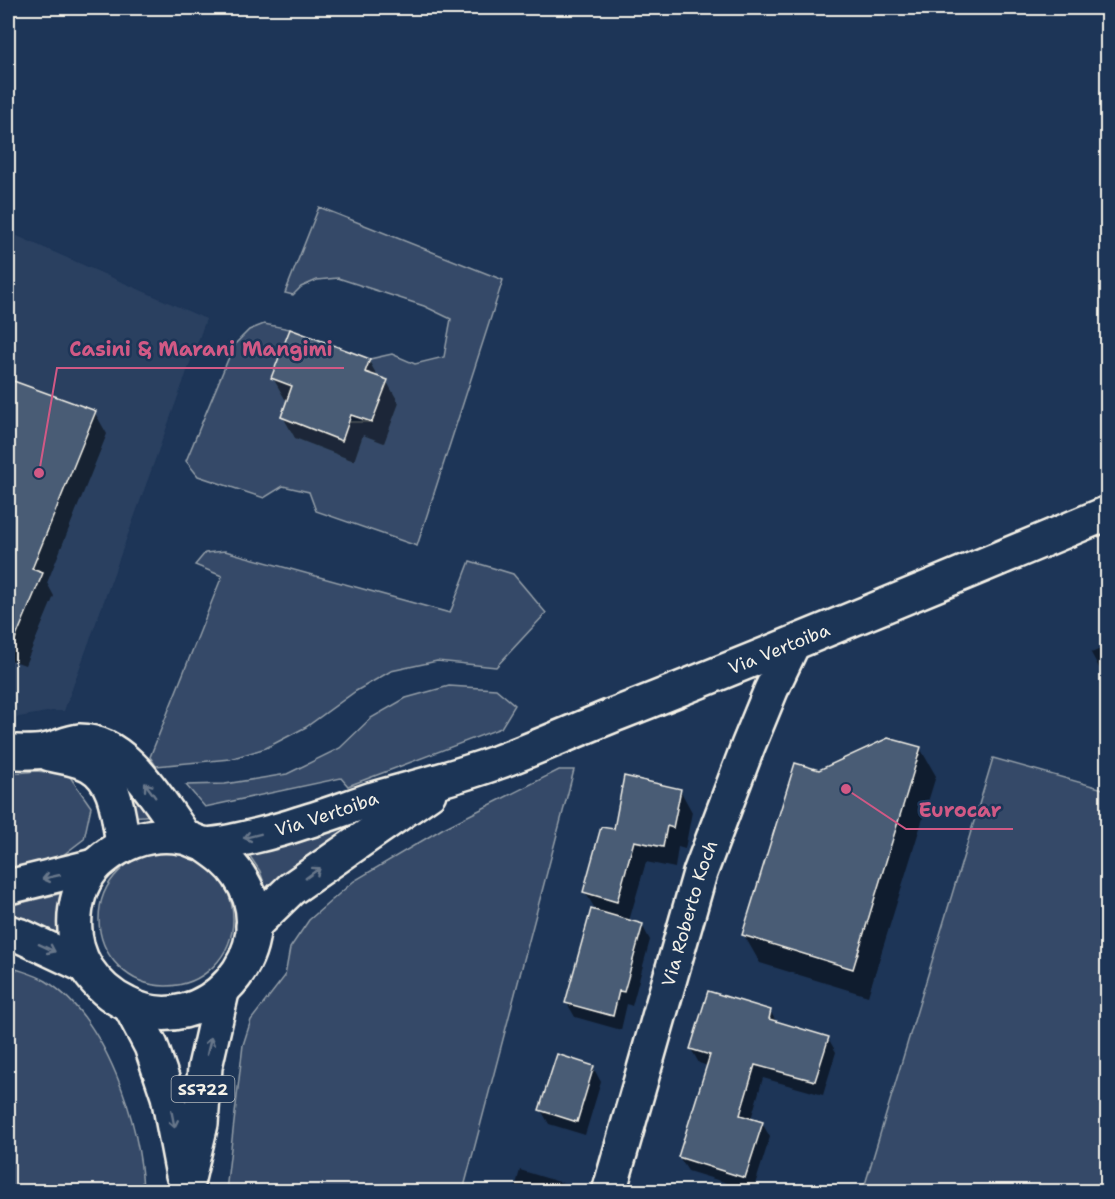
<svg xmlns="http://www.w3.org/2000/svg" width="1115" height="1199" viewBox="0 0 1115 1199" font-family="'Shantell Sans',sans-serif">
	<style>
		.built { fill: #2a4060 }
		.green { fill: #354a67; stroke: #949ea8; stroke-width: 1.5 }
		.shadow { fill: #0007 }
		.building { fill: #485b74; stroke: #f4f1e8; stroke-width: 1.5 }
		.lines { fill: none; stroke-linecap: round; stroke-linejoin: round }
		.street-casing { stroke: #f4f1e8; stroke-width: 38 }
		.secondary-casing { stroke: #f4f1e8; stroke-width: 38 }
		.highway-casing { stroke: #f4f1e8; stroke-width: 38 }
		.street { stroke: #1d3557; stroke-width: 33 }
		.secondary { stroke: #1d3557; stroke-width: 33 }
		.highway { stroke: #1d3557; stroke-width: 33 }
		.oneway { stroke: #68778a }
		.labels { text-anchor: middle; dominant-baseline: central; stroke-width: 5; stroke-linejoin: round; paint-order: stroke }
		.shield { fill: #1d3557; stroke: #b4b9bc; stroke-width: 1.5 }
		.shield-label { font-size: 16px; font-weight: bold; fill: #f4f1e8 }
		.street-label { font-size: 18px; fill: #f4f1e8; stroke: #1d3557 }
		.leader { fill: none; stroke: #d15985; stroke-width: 2 }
		.callout-dot { fill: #d15985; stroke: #1d3557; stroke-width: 2 }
		.callout-label { font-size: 20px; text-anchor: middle; font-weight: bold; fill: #d15985; stroke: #1d3557; stroke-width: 5; stroke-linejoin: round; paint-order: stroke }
	</style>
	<rect width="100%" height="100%" fill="#1d3557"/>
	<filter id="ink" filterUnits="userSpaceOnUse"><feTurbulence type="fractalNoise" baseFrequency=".0167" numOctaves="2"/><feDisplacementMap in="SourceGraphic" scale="12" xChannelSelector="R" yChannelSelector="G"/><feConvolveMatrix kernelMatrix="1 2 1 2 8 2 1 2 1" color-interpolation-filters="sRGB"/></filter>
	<g filter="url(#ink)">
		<path class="built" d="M8,232L206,319L64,711H52L8,719Z"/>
		<path class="green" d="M319,207L503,280L417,546L316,511L309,492L283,486L264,498L198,476L186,461L234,345L249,330L264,324L290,329L292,385L281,417L341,441L348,422H372L387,381L365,372L370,359L392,354L415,364L444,357L451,319L424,306L338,278L317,280L301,287L293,295L285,293Z
			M225,551L450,613L470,561L513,574L546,613L496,667L437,661L391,671L356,691L306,727L266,748L230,759L156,766L150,757L222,576L195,565L205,553Z
			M449,686L496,689L515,705L501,728L348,786L341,778L205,807L186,785L225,784L287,774L340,748L371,718L406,698Z
			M993,758L1107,790V1191H863Z
			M559,770H574L463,1191H226L243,1045L251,1020L285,976L290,948L309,920L354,881L442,829Z
			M36,771L68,774L91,807L84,839L63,855L8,870V774Z
			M120,778L157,815L129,817Z
			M385,813L268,895L260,871L247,852Z
			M99 919a67 67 0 1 1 134 0a67 67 0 1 1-134 0Z
			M63,893L57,918L61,941L8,919V906Z
			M8,966C20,971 35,974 46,981C106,1018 141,1124 143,1191H8Z"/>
		<path class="shadow" d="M369,361L379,379L387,382L399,403L384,443L363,435L354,461L295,438L283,417L289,401L285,399L273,378Z
			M8,381L95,413L107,434L47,583L54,596L25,665L8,659Z
			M1108,646V684L1091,653Z
			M920,748L936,776L868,996L760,963L744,935L819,772Z
			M680,790L692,812L685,849L678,847L675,868L646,862L629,921L642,925L650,940L632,1006L627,1004L621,1030L575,1017L567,1003L597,912L585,892L615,831Z
			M770,1011L777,1023L828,1038L836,1052L823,1095L763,1078L751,1119L762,1123L770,1137L753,1191L688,1171L679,1157L708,1066L699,1063L691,1049Z
			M593,1067L601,1082L585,1135L549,1124L541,1110Z
			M520,1170L566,1184L570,1192H514Z"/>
		<path class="building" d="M290,329L370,359L365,372L388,380L372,422L351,415L342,441L281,417L292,386L271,378Z
			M8,379L96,411L32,569L43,573L8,656Z
			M888,738L921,747L853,969L742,935L795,763L819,770Z
			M624,776L681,789L673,828L667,826L663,847L634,841L617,902L583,892L601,827L614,829Z
			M591,909L643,924L624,992L619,991L613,1016L565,1003Z
			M708,991L771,1010L769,1019L829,1037L815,1081L755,1065L740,1115L763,1122L745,1178L678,1157L710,1055L690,1049Z
			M557,1054L594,1066L577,1122L539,1110Z"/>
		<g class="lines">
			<defs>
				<g id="street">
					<path d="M8,752C19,752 33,753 44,751C56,749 68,742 80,741C127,741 160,804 185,837"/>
					<path d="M50,754C62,757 79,759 90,765C118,781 118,817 123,844"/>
					<path id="s1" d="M609,1192L700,873L748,746L771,690L793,644"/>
				</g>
				<g id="secondary">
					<path id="s2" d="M205,845C218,854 230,862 239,876C288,948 204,1044 127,1004C110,996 97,984 87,969C66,935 72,882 104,858C127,840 153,832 182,837C190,838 197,843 204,844C218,847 284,829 301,823C325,816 349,807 373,799C415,787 457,777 498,762C539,747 578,729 619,713C783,649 945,581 1108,513"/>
					<path d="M8,887L94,866"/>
					<path d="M253,926L291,889L429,793"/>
					<path d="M8,932L21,936L85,966"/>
				</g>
				<path id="highway" d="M130,1006L151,1046L168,1096L183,1175
					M185,1192L201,1124L205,1067L222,992"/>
			</defs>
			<use href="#street" class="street-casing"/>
			<use href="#secondary" class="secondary-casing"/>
			<use href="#highway" class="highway-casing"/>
			<use href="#street" class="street"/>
			<use href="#secondary" class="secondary"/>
			<use href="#highway" class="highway"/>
		</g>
		<defs><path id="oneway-shaft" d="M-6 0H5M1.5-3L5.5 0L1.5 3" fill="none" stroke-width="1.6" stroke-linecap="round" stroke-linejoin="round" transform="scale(1.5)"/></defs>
		<g class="oneway">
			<use href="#oneway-shaft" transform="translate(150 790) rotate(-126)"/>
			<use href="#oneway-shaft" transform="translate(252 836) rotate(166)"/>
			<use href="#oneway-shaft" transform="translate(313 873) rotate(-36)"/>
			<use href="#oneway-shaft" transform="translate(51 877) rotate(167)"/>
			<use href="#oneway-shaft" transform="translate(47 948) rotate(25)"/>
			<use href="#oneway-shaft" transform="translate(209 1046) rotate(-77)"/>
			<use href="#oneway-shaft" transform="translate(173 1119) rotate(79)"/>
		</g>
	</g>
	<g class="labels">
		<rect class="shield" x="171.5" y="1076" width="63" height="26" rx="4.5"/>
		<g class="shield-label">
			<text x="203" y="1089">SS722</text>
		</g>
		<g class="street-label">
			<text stroke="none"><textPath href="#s2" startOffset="1166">Via Vertoiba</textPath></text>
			<text stroke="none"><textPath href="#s2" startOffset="684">Via Vertoiba</textPath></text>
			<text stroke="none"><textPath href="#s1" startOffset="290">Via Roberto Koch</textPath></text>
		</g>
	</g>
	<path class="leader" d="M39 473L57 368H344M846 789L906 829H1013"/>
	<g class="callout-dot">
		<circle cx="39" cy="473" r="6"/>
		<circle cx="846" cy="789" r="6"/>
	</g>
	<g class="callout-label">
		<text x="201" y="356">Casini &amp; Marani Mangimi</text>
		<text x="960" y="817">Eurocar</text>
	</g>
	<rect width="1115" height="1199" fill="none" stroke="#1d3557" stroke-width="30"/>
	<rect x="15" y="15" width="1085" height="1169" fill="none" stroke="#f4f1e8" stroke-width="2" filter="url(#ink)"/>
</svg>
